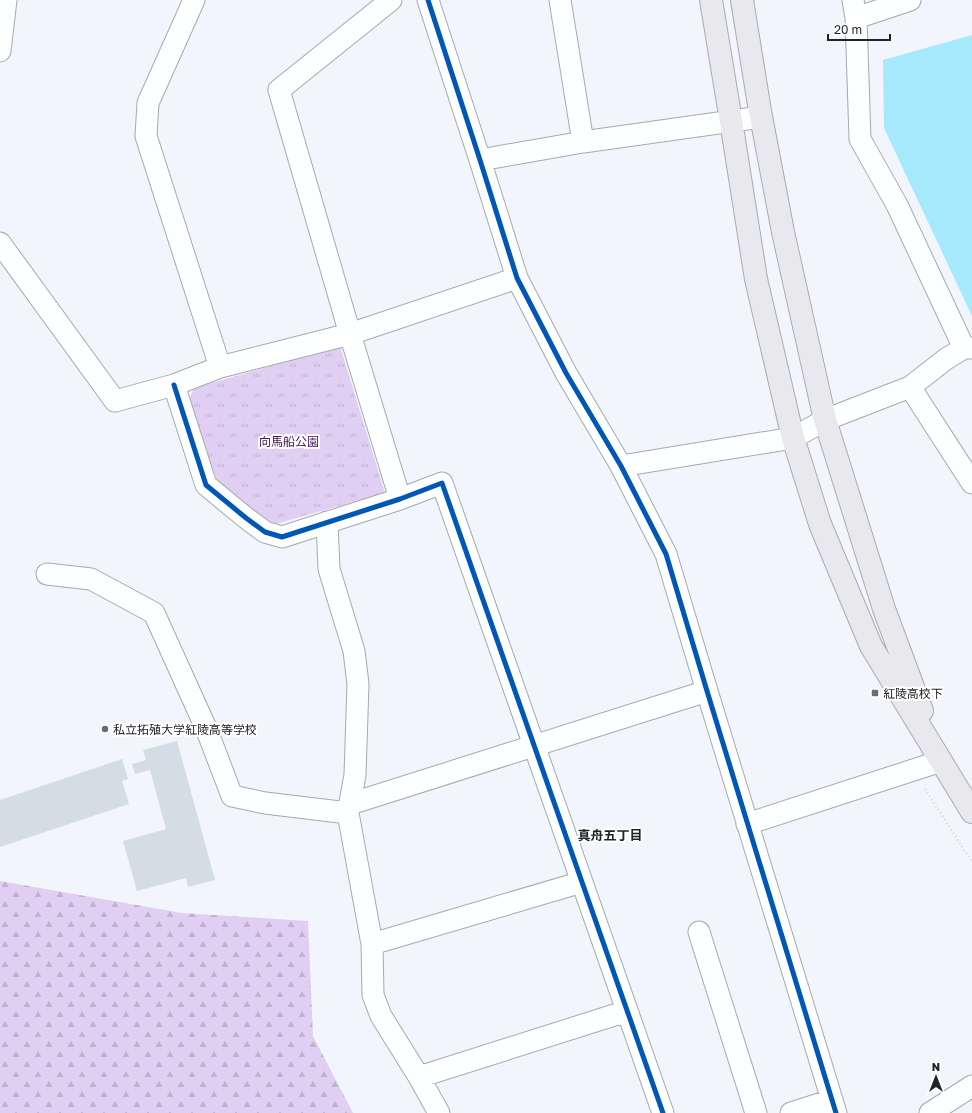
<svg xmlns="http://www.w3.org/2000/svg" width="972" height="1113" viewBox="0 0 972 1113" font-family="'Golos Text','Noto Sans JP',sans-serif">
	<style>
		.grass { fill: url(#grass-tufts) }
		.forest { fill: url(#forest-firs) }
		.water { fill: #a7e9fc }
		.building { fill: #d4dde5 }
		.lines { fill: none; stroke-linecap: round; stroke-linejoin: round }
		.minor-casing { stroke: #a6a9ad; stroke-width: 23 }
		.major-casing { stroke: #a9aab6; stroke-width: 24 }
		.path { stroke: #d7d7d9; stroke-width: 2.5; stroke-dasharray: 1 3; stroke-linecap: butt }
		.minor { stroke: #fdfefe; stroke-width: 21 }
		.major { stroke: #e8e8ed; stroke-width: 22 }
		.cycleway-casing { stroke: #fff; stroke-width: 8 }
		.cycleway { stroke: #0057b8; stroke-width: 5 }
		.poi-dot { fill: #6a6c71; stroke: #fff; stroke-width: 1.5 }
		.labels { text-anchor: middle; dominant-baseline: central; stroke-width: 4; stroke-linejoin: round; paint-order: stroke }
		.park-label { font-size: 12px; fill: #451760; stroke: #fff }
		.poi-label { font-size: 12px; fill: #202226; stroke: #fff; text-anchor: start }
		.neighbourhood-label { font-size: 13px; font-weight: bold; fill: #202226; stroke: #fff }
	</style>
	<defs>
		<pattern id="grass-tufts" width="24" height="20" patternUnits="userSpaceOnUse"><rect width="24" height="20" fill="#e1cff3"/><path d="M3 7l-1-3M5 7V3M7 7l1-3M15 17l-1-3M17 17v-4M19 17l1-3" fill="none" stroke="#c1b1d0"/></pattern>
		<pattern id="forest-firs" width="22" height="20" patternUnits="userSpaceOnUse"><rect width="22" height="20" fill="#e1cff3"/><path d="M5 1l3.5 6h-7zM16 11l3.5 6h-7z" fill="#c1b1d0"/></pattern>
	</defs>
	<rect width="100%" height="100%" fill="#f2f5fb"/>
	<path class="grass" d="M340,346L385,493L272,525L217,481L189,399L194,388Z"/>
	<path class="forest" d="M0,881L182,913L308,921L313,1036L353,1113H0Z"/>
	<path class="water" d="M972,35V316L884,128L883,60Z"/>
	<path class="building" d="M177,741L215,880L188,887L186,878L137,891L123,841L166,829L150,770L135,774L132,764L146,760L143,750Z
		M122,759L128,779L122,781L129,804L0,847V800Z"/>
	<g class="lines">
		<defs>
			<path id="minor" d="M194,0L148,103L146,136L220,367
				M391,0L279,90L350,334L400,499
				M428,0L480,160L517,278L566,373L621,466L666,554L707,691L836,1113
				M560,0L583,142
				M853,0L856,18L860,139L897,205L964,348
				M856,18L910,0
				M0,51L6,0
				M480,160L583,142L761,117
				M0,243L115,401L174,385L220,367L350,334L517,278
				M174,385L206,485L246,518L265,532L282,537L400,499L442,483L663,1113
				M910,387L972,483
				M621,466L793,438L825,420L910,387L946,359L964,348H972
				M327,522L329,569L354,651L358,684L355,775L348,813L372,944L373,995L381,1016L419,1077L439,1113
				M47,574L91,579L154,613L206,728L232,796L265,803L348,813
				M350,804L707,691
				M747,824L941,761
				M699,932L756,1113
				M372,944L582,882
				M419,1077L627,1011
				M791,1113L832,1100
				M930,1113L972,1086"/>
			<path id="major" d="M711,0L731,121L756,279L793,438L820,524L871,646L972,812
				M742,0L760,111L783,232L825,420L884,609L922,711"/>
		</defs>
		<use href="#minor" class="minor-casing"/>
		<use href="#major" class="major-casing"/>
		<path class="path" d="M925,789L972,862"/>
		<use href="#minor" class="minor"/>
		<use href="#major" class="major"/>
		<defs>
			<path id="cycleway" d="M428,0L480,160L517,278L566,373L621,466L666,554L707,691L836,1113
				M174,385L206,485L246,518L265,532L282,537L400,499L442,483L663,1113"/>
		</defs>
		<use href="#cycleway" class="cycleway-casing"/>
		<use href="#cycleway" class="cycleway"/>
	</g>
	<g class="poi-dot">
		<rect x="871" y="689" width="8" height="8" rx="2"/>
		<circle cx="105" cy="729" r="4"/>
	</g>
	<g class="labels">
		<g class="park-label">
			<text x="289" y="441">向馬船公園</text>
		</g>
		<g class="poi-label">
			<text x="883" y="693">紅陵高校下</text>
			<text x="113" y="729">私立拓殖大学紅陵高等学校</text>
		</g>
		<g class="neighbourhood-label">
			<text x="610" y="835">真舟五丁目</text>
		</g>
	</g>
	<g transform="translate(936 1077)" stroke="#ffffff" stroke-width="3" paint-order="stroke">
	<path d="M0-3L7 15L0 10L-7 15Z" fill="#202226"/>
	<text y="-6" font-size="11" font-weight="bold" text-anchor="middle" fill="#202226">N</text>
	</g>
	<path d="M828 34v6h62v-6" fill="none" stroke="#202226" stroke-width="2"/>
	<text x="834" y="34" font-size="12" fill="#202226" stroke="#ffffff" stroke-width="3" paint-order="stroke">20 m</text>
</svg>
